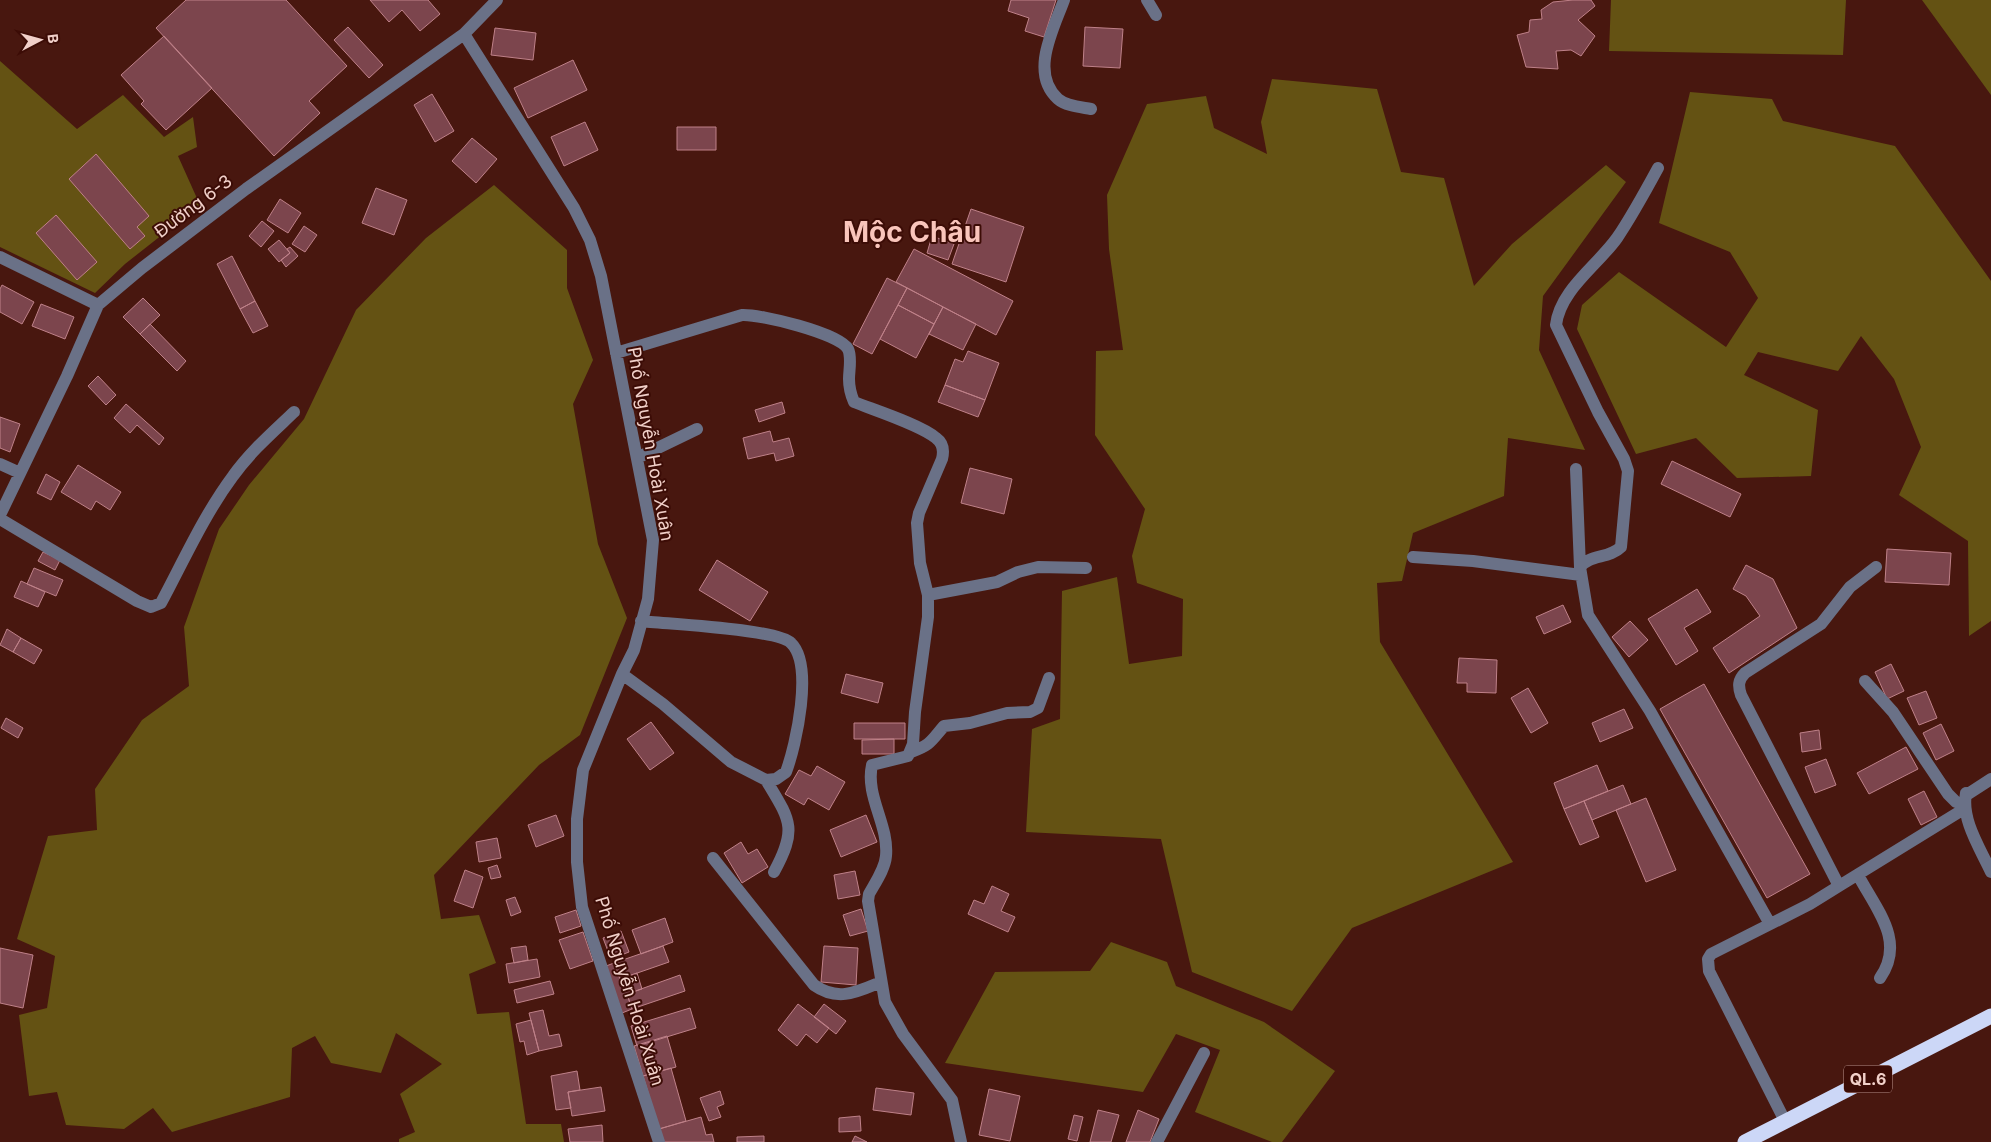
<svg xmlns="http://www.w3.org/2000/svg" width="1991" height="1142" viewBox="0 0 1991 1142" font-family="Inter,sans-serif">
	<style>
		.forest { fill: #645213 }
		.building { fill: #7c454d; stroke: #bf8189 }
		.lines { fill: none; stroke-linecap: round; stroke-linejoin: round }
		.minor { stroke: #6a7187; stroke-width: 12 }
		.highway { stroke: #ccd7f7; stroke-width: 15 }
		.labels { text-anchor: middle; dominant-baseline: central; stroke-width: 4; stroke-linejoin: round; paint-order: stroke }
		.shield { fill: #3c0c06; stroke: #bb958e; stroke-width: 1 }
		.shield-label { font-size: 16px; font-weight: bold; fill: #f1d0c9 }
		.street-label { font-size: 18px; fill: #f1d0c9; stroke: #3c0c06 }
		.town-label { font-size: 28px; font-weight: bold; fill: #f9c5bb; stroke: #3c0c06 }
	</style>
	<rect width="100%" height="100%" fill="#48170f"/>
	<path class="forest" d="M1611,0H1846L1843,55L1609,51Z
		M1922,0H1991V95Z
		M0,61L77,129L123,95L164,137L193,117L197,147L178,156L200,205L125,264L95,293L0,247Z
		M1272,79L1377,89L1401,172L1444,178L1474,286L1512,244L1606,165L1626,182L1543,296L1539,350L1585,450L1508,438L1504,496L1413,533L1402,581L1377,583L1380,642L1513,862L1352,928L1292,1011L1192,972L1161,839L1026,832L1032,729L1060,719L1062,591L1117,577L1129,664L1182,656L1183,599L1137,583L1132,556L1145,509L1095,435L1096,351L1123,350L1109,249L1107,195L1147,104L1206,96L1214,128L1267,154L1261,122Z
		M1690,92L1772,99L1783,121L1895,146L1991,281V621L1969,636L1968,541L1899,495L1921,447L1894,379L1861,336L1838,371L1758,352L1744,375L1818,410L1811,476L1737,478L1696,438L1636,454L1577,329L1582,305L1619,272L1726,347L1758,298L1730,252L1659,223Z
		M494,185L567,250V288L593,360L573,404L598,544L627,618L580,735L539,765L434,875L441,919L479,915L496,963L469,974L477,1014L509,1012L526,1124H561L564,1142H399V1139L415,1132L400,1094L442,1064L396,1033L381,1073L331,1063L315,1036L292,1048L290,1097L172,1132L153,1108L124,1129L66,1125L57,1092L29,1096L19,1015L47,1008L55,956L17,939L48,836L97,830L95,789L142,720L189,686L184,627L219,529L249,485L304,419L356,310L426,238Z
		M1111,942L1167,962L1176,986L1264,1022L1335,1071L1282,1142H1272L1195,1112L1220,1050L1176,1034L1143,1092L945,1063L995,972L1090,971Z"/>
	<path class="building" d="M186,0H286L347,66L309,101L320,113L274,156L156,28Z
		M370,0H428L440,14L420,31L402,10L389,22Z
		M1011,0H1056L1044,37L1025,31L1029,18L1008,11Z
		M1573,0H1591L1595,6L1578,20L1595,36L1581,56L1571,50L1556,51L1558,69L1526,67L1517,35L1529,32L1530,20L1542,19L1541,10L1553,2Z
		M348,27L383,65L369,78L334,40Z
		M1085,27L1123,29L1120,68L1083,66Z
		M495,28L536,33L533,60L491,55Z
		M164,36L212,88L166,130L141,104L144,101L121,75Z
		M573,60L587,90L528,118L514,88Z
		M432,94L454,131L435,142L414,105Z
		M585,122L598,150L564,166L551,137Z
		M677,127H716V150H677Z
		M472,138L497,159L476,183L452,161Z
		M96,154L149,216L137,227L145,236L130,249L69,179Z
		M376,188L407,200L394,235L362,223Z
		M280,199L301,213L288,233L267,220Z
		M971,209L1024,227L1006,282L952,264Z
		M56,215L97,262L77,280L36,233Z
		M262,221L274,231L261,247L249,236Z
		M304,226L317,235L305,252L292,244Z
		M932,236L954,244L948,260L927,253Z
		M279,240L290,253L279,262L268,249Z
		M290,247L298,256L286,267L281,260L290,253L287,249Z
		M914,249L1013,301L996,335L896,282Z
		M232,256L255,301L240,309L217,264Z
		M887,278L907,288L872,354L853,344Z
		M2,285L34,302L22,324L0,312V289Z
		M907,288L943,307L934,324L898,305Z
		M143,298L160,315L140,334L123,317Z
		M255,301L268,326L253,333L240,309Z
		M41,304L74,317L65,339L32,326Z
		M898,305L934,324L916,358L880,339Z
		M943,307L976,324L963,350L929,334Z
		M150,324L186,361L177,371L140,334Z
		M968,351L999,363L985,400L945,385L955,359L963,362Z
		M98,376L116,395L106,405L88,386Z
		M945,385L985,400L978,417L938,402Z
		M782,402L785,413L759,422L755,410Z
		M126,404L164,438L159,445L137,425L130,433L114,418Z
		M0,417L20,424L10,452L0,448Z
		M770,431L773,442L789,438L794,456L776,461L774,453L748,459L743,438Z
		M1672,461L1741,494L1730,517L1661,484Z
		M78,465L121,492L110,510L96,501L91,510L61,492Z
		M970,468L1012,479L1004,514L961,503Z
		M46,474L60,482L51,500L37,493Z
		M1887,549L1951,553L1949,585L1885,582Z
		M43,552L60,560L55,570L38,561Z
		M717,560L768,592L750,621L699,590Z
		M1746,565L1773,579L1797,628L1729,673L1713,648L1760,616L1746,596L1733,589Z
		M34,568L63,580L56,596L27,584Z
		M21,581L45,592L38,607L14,597Z
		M1697,589L1711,612L1684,628L1698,651L1676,665L1648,619Z
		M1563,605L1571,622L1544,634L1536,617Z
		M1630,621L1648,640L1629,657L1612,637Z
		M7,629L21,638L13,652L0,645Z
		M21,638L42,650L34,664L13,652Z
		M1459,658L1497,660L1496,693L1467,692V683H1457Z
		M1891,664L1904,691L1887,699L1875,672Z
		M846,674L883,683L878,703L841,693Z
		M1704,684L1810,874L1767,898L1660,709Z
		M1528,688L1548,723L1531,733L1511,698Z
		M1926,691L1937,718L1919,725L1907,698Z
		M1624,709L1633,728L1600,742L1592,723Z
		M6,718L23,728L18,738L1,728Z
		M651,722L674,753L650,770L627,739Z
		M854,723H905V739H854Z
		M1941,724L1954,751L1936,760L1923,733Z
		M1819,730L1821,749L1802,752L1800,733Z
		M894,739V754H862V740Z
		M1906,747L1918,769L1869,794L1857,773Z
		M1826,759L1836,785L1815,793L1805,767Z
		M1597,765L1608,791L1564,809L1554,783Z
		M817,766L845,782L829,810L808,798L804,805L785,794L799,770L811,776Z
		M1623,785L1631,804L1592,820L1584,801Z
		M1924,791L1937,817L1921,825L1908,799Z
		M1646,798L1676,870L1646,882L1616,810Z
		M1584,801L1599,837L1580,845L1564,809Z
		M556,815L564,836L536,847L528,825Z
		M866,815L877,842L841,857L830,830Z
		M497,838L501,858L479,862L476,842Z
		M741,842L748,854L757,849L768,867L742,883L724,853Z
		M497,865L501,877L491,879L488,868Z
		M465,870L483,877L473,908L454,901Z
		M855,871L860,895L838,899L834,875Z
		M992,886L1009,894L1001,911L1015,917L1008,932L968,914L974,900L984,904Z
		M515,897L521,912L511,916L506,900Z
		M861,909L868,931L850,936L843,915Z
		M576,910L581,926L560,933L555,917Z
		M665,918L673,942L641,954L632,930Z
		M621,931L629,952L611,959L603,938Z
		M583,932L593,961L570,969L559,940Z
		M526,946L528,960L514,963L511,948Z
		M663,946L669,962L620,979L614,963Z
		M824,946L858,948L856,985L821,982Z
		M0,948L33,955L23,1008L0,1003Z
		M537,959L540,977L509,983L506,964Z
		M614,963L620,979L637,973L642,989L627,994L632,1009L622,1013L606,966Z
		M680,975L685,991L632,1009L627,994Z
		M550,981L554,994L517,1003L514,990Z
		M798,1004L829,1028L817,1043L806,1034L797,1046L778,1030Z
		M824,1004L846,1021L836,1034L814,1017Z
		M690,1008L696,1028L637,1046L631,1026Z
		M543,1010L549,1036L559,1034L562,1046L539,1051L529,1013Z
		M531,1020L539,1051L527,1055L524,1041L520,1042L516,1024Z
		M667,1036L676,1067L643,1076L634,1046Z
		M671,1068L686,1121L659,1129L643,1076Z
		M577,1071L580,1090L568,1092L571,1108L556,1110L551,1076Z
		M601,1087L605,1111L572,1116L568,1092Z
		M876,1088L914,1093L911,1115L873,1110Z
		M989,1089L1020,1096L1010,1141L979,1135Z
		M720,1091L724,1104L717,1107L721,1117L709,1121L700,1098Z
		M1098,1110L1119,1115L1111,1142H1090Z
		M1138,1110L1159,1119L1150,1142H1126Z
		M1074,1115L1083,1117L1077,1141L1068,1139Z
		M860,1116L861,1131L839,1132V1118Z
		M701,1117L706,1135L712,1134L714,1142H663L659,1129Z
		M602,1125L603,1142H570L568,1129Z
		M764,1136V1142H737V1137Z
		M855,1136L867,1142H852Z"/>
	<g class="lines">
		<path class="minor" d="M1064,0C1054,28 1029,73 1058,99C1066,106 1080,107 1091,109
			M1147,0L1156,15
			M464,34L574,208L590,240L601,276L653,540L648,599L634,650L622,674L583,770L577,819V862L582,907L659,1142
			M1658,168C1645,192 1632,216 1617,238C1597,266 1560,290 1556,325L1598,412L1624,459L1628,471L1621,547C1609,559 1590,554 1580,567L1588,615L1650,711L1770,924
			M0,257L98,305
			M616,353L742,315C760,314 839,333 848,349C852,357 849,370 849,379C849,388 851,395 854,402C874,410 921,425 936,438C943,443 944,451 942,459L919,513L917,523L920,563L928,595V617L915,712L913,744L908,756L872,765C865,796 889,825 886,856C885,869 875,883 869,894L868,901L885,1002L903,1034L952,1100L961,1142
			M637,458L697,429
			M0,464L20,473
			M1576,469L1580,567
			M0,515L67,376L98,305L142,268L246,189L464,34L497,0
			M0,519L137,601L151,607L161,603C184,560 204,515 233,476C250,452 273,432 294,412
			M1413,557L1473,561L1581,575
			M928,595L997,582L1018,572L1038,567L1086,568
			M622,674L663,704L731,762L766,780L776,779L786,772C796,745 814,665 791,643C778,629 667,624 641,621
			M1865,681L1893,712L1948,794L1956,802L1964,805
			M911,752C931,745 931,741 944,726L970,723L1007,713L1030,712L1038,708L1049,678
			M1991,779L1968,794L1966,793C1961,820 1980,848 1991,872
			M766,780C790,820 798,828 774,872
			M713,858L814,985C838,1002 857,992 881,982
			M1858,875C1876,909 1906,941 1880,978
			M1839,886L1964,809
			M1785,1121L1709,971L1708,959L1711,954L1810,904L1839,886L1741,695C1738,686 1738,680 1745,673L1821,624L1850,587L1876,567
			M1157,1142L1204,1053"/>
		<path class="highway" d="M1745,1142L1991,1016"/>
	</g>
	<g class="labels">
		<rect class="shield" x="1844" y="1065.5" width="48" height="27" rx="4"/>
		<g class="shield-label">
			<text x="1868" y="1079">QL.6</text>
		</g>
		<g class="street-label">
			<text transform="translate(193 206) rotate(-37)">Đường 6-3</text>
			<text transform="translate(651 444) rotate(80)">Phố Nguyễn Hoài Xuân</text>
			<text transform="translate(630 991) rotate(73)">Phố Nguyễn Hoài Xuân</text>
		</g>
		<g class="town-label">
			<text x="912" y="232">Mộc Châu</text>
		</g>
	</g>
	<g transform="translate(40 40) rotate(84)" stroke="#3c0c06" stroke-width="4" paint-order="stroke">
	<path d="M0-4L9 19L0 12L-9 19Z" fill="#f1d0c9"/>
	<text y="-8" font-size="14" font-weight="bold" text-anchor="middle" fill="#f1d0c9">B</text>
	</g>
</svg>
